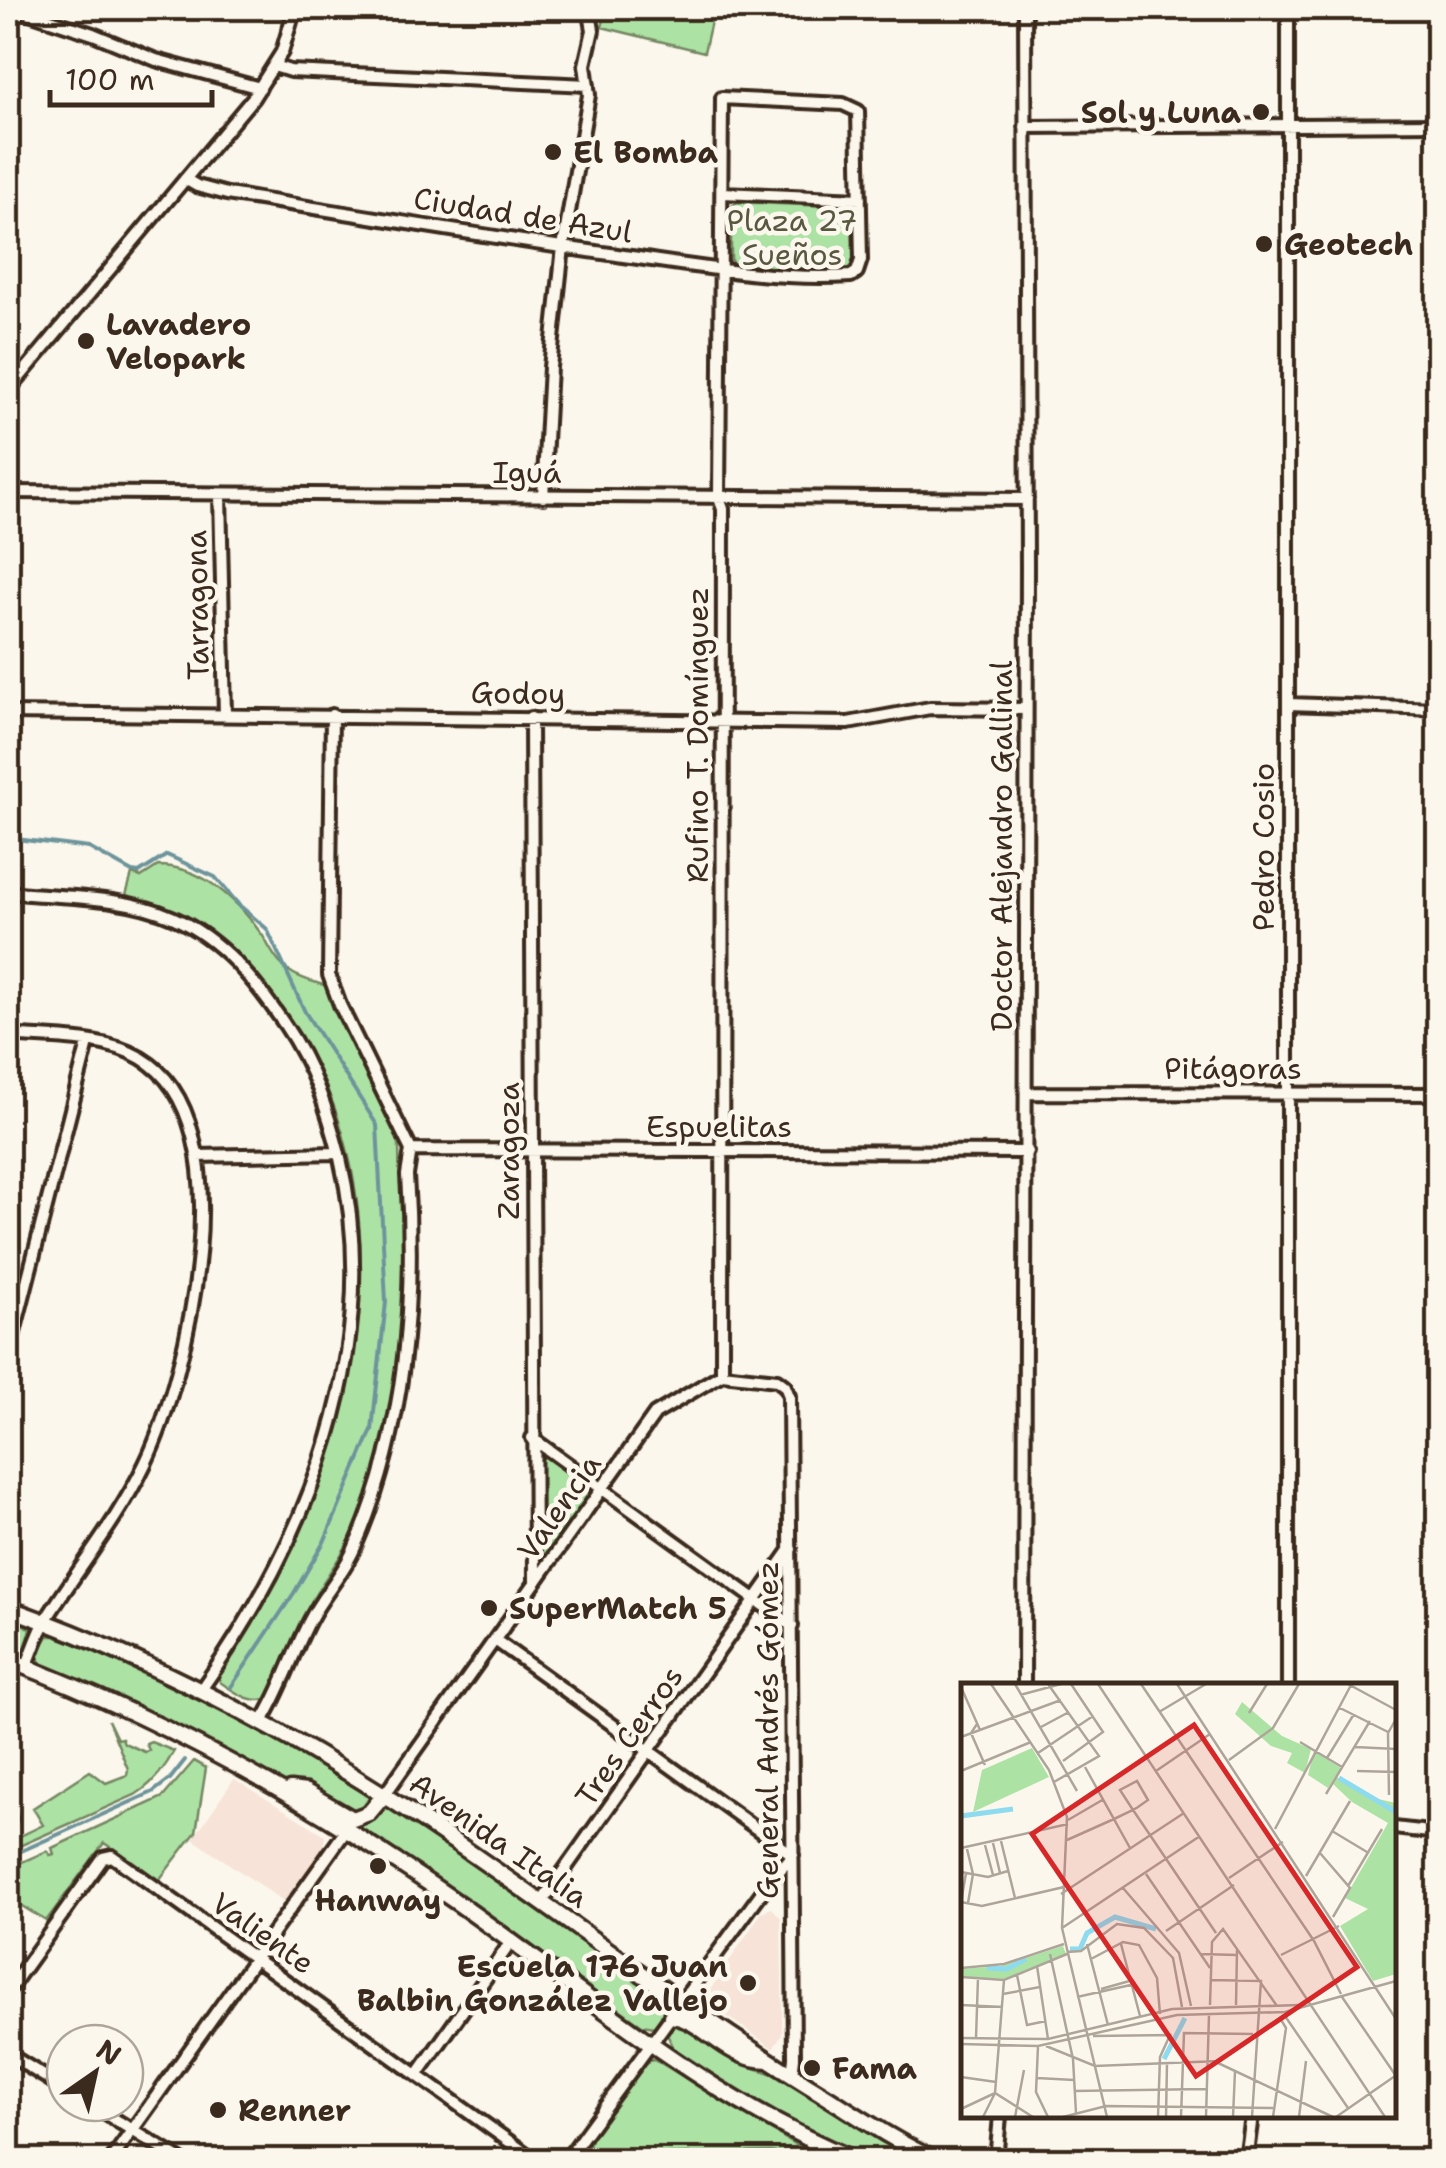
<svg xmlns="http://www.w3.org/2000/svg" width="1446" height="2168" viewBox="0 0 1446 2168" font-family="'Shantell Sans',sans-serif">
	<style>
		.built { fill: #f7e3d7 }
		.green { fill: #ade2a5; stroke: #748662; stroke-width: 2.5 }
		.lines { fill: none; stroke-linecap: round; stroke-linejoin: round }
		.stream { stroke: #6d949b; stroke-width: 4 }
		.minor-casing { stroke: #3b2a1e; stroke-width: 18 }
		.major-casing { stroke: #3b2a1e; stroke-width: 21 }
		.minor { stroke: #fbf7ec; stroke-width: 10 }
		.major { stroke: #fbf7ec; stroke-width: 14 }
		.poi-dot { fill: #3b2a1e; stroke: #fbf7ec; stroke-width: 4 }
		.labels { text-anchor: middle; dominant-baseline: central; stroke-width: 9; stroke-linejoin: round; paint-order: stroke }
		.poi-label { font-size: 30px; font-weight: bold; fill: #3b2a1e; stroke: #fbf7ec; text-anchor: start }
		.street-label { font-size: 30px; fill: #3b2a1e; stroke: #fbf7ec }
		.park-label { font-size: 30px; fill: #585840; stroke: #fbf7ec }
		.inset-river { fill: none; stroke: #8edaee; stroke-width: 5 }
		.inset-road { fill: none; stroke: #aea59a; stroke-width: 2.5 }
		.view { fill: #d62828; fill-opacity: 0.15; stroke: #d62828; stroke-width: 5 }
		.inset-edge { fill: none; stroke: #3b2a1e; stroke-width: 5 }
	</style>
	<rect width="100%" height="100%" fill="#fbf7ec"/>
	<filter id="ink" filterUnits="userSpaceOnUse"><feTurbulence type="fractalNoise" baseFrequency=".01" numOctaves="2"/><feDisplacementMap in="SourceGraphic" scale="20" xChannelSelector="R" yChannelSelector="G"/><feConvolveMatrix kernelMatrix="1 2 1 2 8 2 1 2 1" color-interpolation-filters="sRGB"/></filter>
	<g filter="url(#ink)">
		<path class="built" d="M234,1779L325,1835L323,1851L286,1903L193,1839Z
			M772,1908L781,1918L782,1975V2034L773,2048L709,2004L706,1996L762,1912Z"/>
		<path class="green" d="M607,8H714L704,52L602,27Z
			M737,202L849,207L854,213L853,264L846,270L735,266L731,261V207Z
			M158,866C202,866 238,901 263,936C268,945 273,955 279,962C292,977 310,981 327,986C345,1039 382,1084 397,1137C401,1150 398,1162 400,1175C412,1287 400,1435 350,1539C338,1563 319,1585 307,1610C293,1637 284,1666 274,1695C256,1708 236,1693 220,1682L219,1676C245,1630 275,1585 297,1537C372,1374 394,1176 290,1020C245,952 207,915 125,899L132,874L141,877Z
			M545,1457L587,1487L590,1494L542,1558L539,1557V1461Z
			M783,1578L786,1581V1603L777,1607L769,1601L767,1595L778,1579Z
			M8,1616L31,1629L25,1649L17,1654L8,1652Z
			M48,1636H59C159,1680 257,1726 350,1783C458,1848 559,1926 662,1999L666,2012L654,2027L642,2025C553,1963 466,1897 375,1837C271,1769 158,1717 45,1667L40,1662L38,1653Z
			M108,1720L117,1739L122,1738L124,1743L145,1752L149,1750L146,1744L151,1742L174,1751C164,1770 153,1784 135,1795L8,1851V1842L43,1825L33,1808L90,1771L106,1783L127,1775L128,1769Z
			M194,1761L206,1768L196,1832L159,1880L104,1843L46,1921L14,1901L8,1903V1868L47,1851L50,1855L54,1854L52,1848L163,1797Z
			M675,2023L687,2025L746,2065L776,2075L918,2160C905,2160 891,2162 879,2160C815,2148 727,2084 673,2048L667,2034Z
			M654,2059L799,2147L802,2150L801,2157L794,2160L785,2154L770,2152L598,2156L589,2145L592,2136L649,2060Z"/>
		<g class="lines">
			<path class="stream" d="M8,838L89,848L132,872L139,873L167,855L215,877L239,905L267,929L305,1012L377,1125L386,1302L372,1430L324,1542L294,1593L231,1687
				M8,1857L153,1792L170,1779L185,1760"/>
			<defs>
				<path id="minor" d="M14,8L93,34L156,60L260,88
					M1288,8V1686
					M274,66L290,71L588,85
					M1025,127L1438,124
					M185,179L197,186L227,194C354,214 482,236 610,254C690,265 770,281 851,276L857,272L861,260L858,111L843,104L722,98L719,498L723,509L722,1374
					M722,193L860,199
					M8,391L253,98L282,52L295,8
					M8,492L1027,499
					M220,494L225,715
					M543,497L550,367L563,247L589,95L585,65L593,30L589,8
					M1288,704L1438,709
					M8,713L848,723L930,708L1026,709
					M531,718L535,1582
					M8,892C61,898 122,895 172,917C222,939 255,981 285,1025C313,1066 328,1111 340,1158C385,1348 309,1538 200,1691
					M8,1035C50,1039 104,1036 141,1058C248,1121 188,1374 145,1464C118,1520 80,1566 47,1618C38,1633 33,1651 26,1667
					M1027,1093L1438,1094
					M411,1150L1027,1152
					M197,1156L339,1153
					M8,1356L88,1043
					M532,1438L792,1626
					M495,1640L793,1855L767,1885L566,2160
					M1024,1686L1027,567L1025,8
					M261,1723C282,1690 292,1654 310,1620C323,1595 343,1574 354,1549C405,1434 416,1299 407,1175L411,1150L340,1005L329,975L332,715
					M385,1794L655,1414L722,1374L777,1380L785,1386L789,1396L794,2058L792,2075
					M8,1806L10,1819L8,1827
					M1394,1828L1438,1833
					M541,1903L791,1549
					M8,1991L103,1858L112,1856L535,2160
					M8,2054L65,2089
					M418,2074L511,1942
					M88,2103L181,2160
					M111,2160L347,1829
					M806,2160L815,2144
					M996,2160L1000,2116
					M1246,2160L1252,2116"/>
				<path id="major" d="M8,1608C169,1666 321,1749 462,1847C583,1930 699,2019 824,2095C861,2118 896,2142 935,2160
					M8,1660C167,1720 315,1804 455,1901C584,1991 709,2101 856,2160
					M290,1790L306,1792L353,1819L369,1813L385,1794
					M671,2016C705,2019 722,2059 768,2060"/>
			</defs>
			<use href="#minor" class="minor-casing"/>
			<use href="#major" class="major-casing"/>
			<use href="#minor" class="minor"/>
			<use href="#major" class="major"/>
		</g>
	</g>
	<g class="poi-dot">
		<circle cx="1261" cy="112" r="10"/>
		<circle cx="553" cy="152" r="10"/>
		<circle cx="1264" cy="244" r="10"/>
		<circle cx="86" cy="341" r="10"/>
		<circle cx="489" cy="1608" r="10"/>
		<circle cx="378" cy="1866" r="10"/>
		<circle cx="748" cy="1983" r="10"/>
		<circle cx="812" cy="2068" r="10"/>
		<circle cx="218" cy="2110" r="10"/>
	</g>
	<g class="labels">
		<g class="poi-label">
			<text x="1241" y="112" text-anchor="end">Sol y Luna</text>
			<text x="573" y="152">El Bomba</text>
			<text x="1284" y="244">Geotech</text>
			<text x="106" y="324">Lavadero<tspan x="106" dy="34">Velopark</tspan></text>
			<text x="509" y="1608">SuperMatch 5</text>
			<text x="378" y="1900" text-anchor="middle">Hanway</text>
			<text x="728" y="1966" text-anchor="end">Escuela 176 Juan<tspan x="728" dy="34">Balbin González Vallejo</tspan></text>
			<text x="832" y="2068">Fama</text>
			<text x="238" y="2110">Renner</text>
		</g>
		<g class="street-label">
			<text transform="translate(523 215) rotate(9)">Ciudad de Azul</text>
			<text x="527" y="472">Iguá</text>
			<text transform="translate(197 605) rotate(-91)">Tarragona</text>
			<text transform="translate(518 693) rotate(1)">Godoy</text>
			<text transform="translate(697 735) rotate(-90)">Rufino T. Domínguez</text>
			<text transform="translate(1001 846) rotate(-90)">Doctor Alejandro Gallinal</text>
			<text transform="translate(1263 847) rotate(-90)">Pedro Cosio</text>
			<text x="1233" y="1068">Pitágoras</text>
			<text x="719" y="1126">Espuelitas</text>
			<text transform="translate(508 1151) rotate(-90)">Zaragoza</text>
			<text transform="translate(559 1507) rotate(-55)">Valencia</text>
			<text transform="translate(767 1730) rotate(-90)">General Andrés Gómez</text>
			<text transform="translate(629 1736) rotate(-55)">Tres Cerros</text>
			<text transform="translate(499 1840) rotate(35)">Avenida Italia</text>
			<text transform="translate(263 1933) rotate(35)">Valiente</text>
		</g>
		<g class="park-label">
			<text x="792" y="220">Plaza 27<tspan x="792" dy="34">Sueños</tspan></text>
		</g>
	</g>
	<g transform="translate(961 1683)">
		<rect width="435" height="435" fill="#fbf7ec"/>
		<path d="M281,19L321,53L350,66L344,90L326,80L331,70L310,63L274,31ZM71,65L88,94L12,129L21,87ZM353,68L380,85L367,105L347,92ZM376,94L408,114L435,120V291L412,298L379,243L407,226L384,215L427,140L391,119L372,101ZM102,263L105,271L43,296L0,294V286L39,283Z" fill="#ade2a5"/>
		<path class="inset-river" d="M378,95L435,129M0,133L52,126M109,266H119L126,250L154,234L195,246M26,285L46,286L65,276M203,376L224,335"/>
		<path class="inset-road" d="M30,1L88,87L106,134L101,245L146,434M54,1L116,108M87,1L138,73L93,99M137,1L424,434M180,1L353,258L380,311M216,1L435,336M387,1L435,27M0,4L19,47M59,12L100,1M377,24L427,49M198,29L245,1M288,30L306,1M16,41L10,50L24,82M80,44L108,29M0,54L100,17M339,59L381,84M394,64L435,66M77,70L132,33M366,75L393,31M268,77L312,45L338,1M102,78L142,49L110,1M124,84L169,165M0,88L70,59M195,88L249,51M396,88L435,89M365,111L409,38M428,112L427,50L435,36M107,137L143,116M314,146L390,2M371,148L406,169M106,157L153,136L172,127L177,124L187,117L176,98L159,107L172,127L189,152L255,250M40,158L54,215M32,160L39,190M24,162L32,192M0,165L107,141M6,166L12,191L7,220M359,170L389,205L372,234M0,189L27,194L47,188M5,190L0,219L21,223L103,204M185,191L249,285M345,193L389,118M268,195L322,159M387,203L421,146M162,205L218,270L230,323M100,211L223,130M101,245L239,153M205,248L273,202M126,261L147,342M160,261L179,333M106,269L120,268L156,241L183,245L212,275L221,324M89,271L112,376L115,430M239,271L276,272M320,272L378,243M130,276L162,259L178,262L196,295L199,331M76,283L87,356M0,285L43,281L103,261M56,292L66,342L85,338M0,294L43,297L106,271M250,297L300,298L291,434M140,306L172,297M42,311L79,304M116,314L174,301M381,314L435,393M0,322L42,324M249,322L251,259L262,246L316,323M275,322L276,267M324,333L387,425M132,353L209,352L199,374L197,434M0,355L87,356L211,326L338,322M15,355L17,295M0,361L77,363L216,332L324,329L435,298M77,363L75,409L87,434M85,363L134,383L258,378L323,332M257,380L372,434M0,394L35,399M76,395L113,397M113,408L246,406M0,426L34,410L72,434M22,434L34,410L43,297M54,434L63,387M102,434L145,423L312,425M205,434L206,380M220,434L223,350L292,351M245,434L248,332M272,434L274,388M312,434L325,345L319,335M338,434L345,378M375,434L434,393"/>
		<path class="view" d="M233,42L396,284L235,393L71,151Z"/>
		<rect width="435" height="435" class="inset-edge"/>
	</g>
	<rect width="1446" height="2168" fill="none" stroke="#fbf7ec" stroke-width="40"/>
	<rect x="20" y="20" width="1406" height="2128" fill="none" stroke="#3b2a1e" stroke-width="4" filter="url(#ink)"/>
	<g transform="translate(95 2073) rotate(34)"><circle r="48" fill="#fbf7ec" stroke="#aea59a" stroke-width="2.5"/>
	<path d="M0-8L18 38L0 25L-18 38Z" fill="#3b2a1e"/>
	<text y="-15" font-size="28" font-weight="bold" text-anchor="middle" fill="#3b2a1e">N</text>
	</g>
	<path d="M50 90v15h162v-15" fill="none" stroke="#3b2a1e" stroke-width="5"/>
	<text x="65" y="90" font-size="30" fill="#3b2a1e" stroke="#fbf7ec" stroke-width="8" paint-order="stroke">100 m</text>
</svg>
